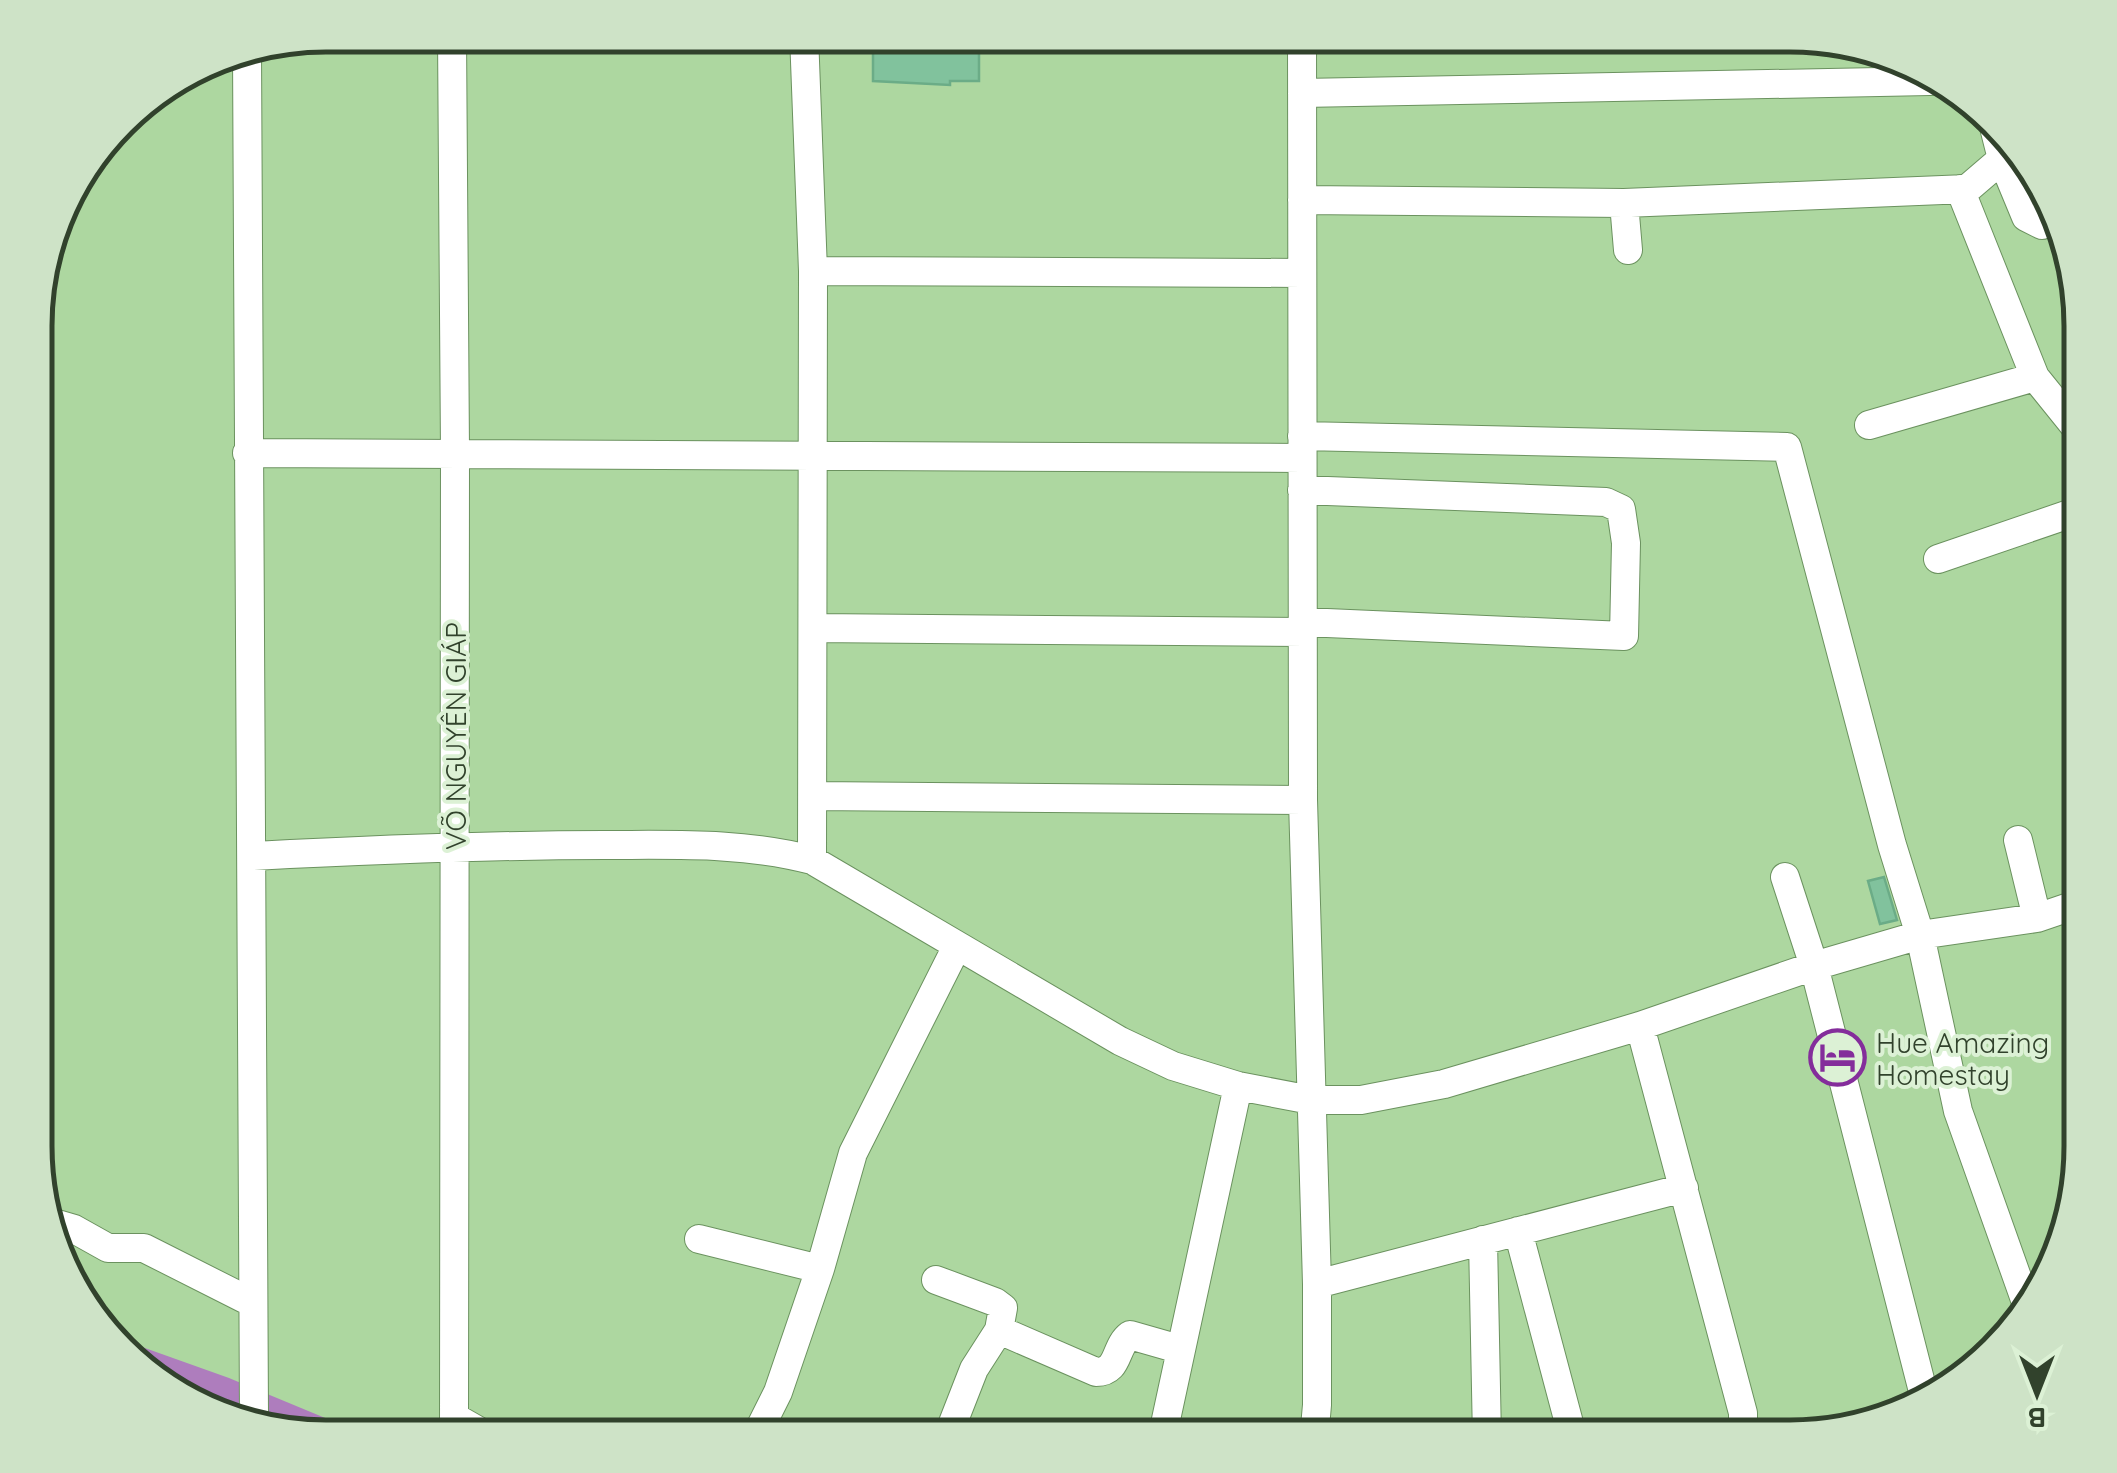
<svg xmlns="http://www.w3.org/2000/svg" width="2117" height="1473" viewBox="0 0 2117 1473" font-family="Quicksand,sans-serif">
	<style>
		.water { fill: #ae7dbd }
		.building { fill: #81c29d; stroke: #6bac87; stroke-width: 2.5 }
		.lines { fill: none; stroke-linecap: round; stroke-linejoin: round }
		.minor-casing { stroke: #6b925f; stroke-width: 30 }
		.minor { stroke: #fff; stroke-width: 28 }
		.labels { text-anchor: middle; dominant-baseline: central; stroke-width: 8; stroke-linejoin: round; paint-order: stroke }
		.street-label { font-size: 28px; fill: #31422c; stroke: #dcf1d5 }
		.poi-label { font-size: 28px; fill: #31422c; stroke: #dcf1d5; text-anchor: start }
		.rim { fill: none; stroke: #31422c; stroke-width: 5 }
	</style>
	<rect width="100%" height="100%" fill="#add7a0"/>
	<path class="water" d="M114,1337L229,1378L371,1437H308L149,1378Z"/>
	<path class="building" d="M873,35H979V81H950V85L873,81Z
		M1884,877L1897,920L1880,924L1868,881Z"/>
	<g class="lines">
		<defs>
			<path id="minor" d="M452,35L455,452L454,1437
				M804,35L813,271L812,860
				M1302,35L1303,800L1317,1284V1405L1314,1438
				M1405,37L1819,39
				M247,51L254,1417
				M1302,93L1930,81
				M1993,123L2002,159L2026,217L2042,225L2054,218
				M1960,189L2035,377L2081,434
				M1302,200L1624,203L1628,250
				M1624,203L1967,189L2002,159
				M813,271L1302,273
				M1869,425L2035,377
				M1302,436L1787,447L1892,845L1920,935L1958,1111L2028,1308
				M247,453L1302,458
				M1302,490L1606,502L1621,509L1626,543L1624,636L1304,622
				M1938,559L2081,510
				M813,628L1304,632
				M813,796L1303,800
				M2018,840L2037,918
				M252,856C370,850 487,845 605,845C674,845 744,842 812,860L1120,1041L1173,1066L1238,1086L1311,1100H1361L1444,1084L1640,1026L1814,966L1920,935L2037,918L2081,903
				M1785,877L1814,966L1926,1403
				M1640,1026L1743,1413V1427L1737,1438
				M50,1222L74,1229L108,1248H144L253,1303
				M1518,1231L1573,1438
				M699,1239L820,1269
				M1483,1240L1487,1438
				M936,1280L995,1302L1003,1308L999,1330L974,1369L947,1438
				M1317,1284L1684,1188
				M999,1330L1096,1372C1120,1372 1114,1347 1130,1335L1179,1349
				M454,1417L489,1437
				M755,1438L778,1392L820,1269L853,1153L957,946
				M1162,1438L1238,1086"/>
		</defs>
		<use href="#minor" class="minor-casing"/>
		<use href="#minor" class="minor"/>
	</g>
	<defs>
		<symbol id="hotel-ring" viewBox="-11 -11 22 22"><circle r="9.5" fill="#dcf1d5" stroke="#842d9b" stroke-width="1.5"/><path d="M-6-4.5h1.5V1H6V5H4.5V3h-9V5H-6ZM-4 0a1.8 1.8 0 1 1 3.6 0ZM.5 0V-2.5h3Q6-2.5 6 0Z" fill="#842d9b"/></symbol>
	</defs>
	<g fill-rule="evenodd">
		<use href="#hotel-ring" x="1806" y="1026" width="63" height="63"/>
	</g>
	<g class="labels">
		<g class="street-label">
			<text transform="translate(455 736) rotate(-90)">VÕ NGUYÊN GIÁP</text>
		</g>
		<g class="poi-label">
			<text x="1876" y="1042">Hue Amazing<tspan x="1876" dy="32">Homestay</tspan></text>
		</g>
	</g>
	<path d="M0 0H2117V1473H0ZM326 52H1790A274 274 0 0 1 2064 326V1146A274 274 0 0 1 1790 1420H326A274 274 0 0 1 52 1146V326A274 274 0 0 1 326 52Z" fill="#cee3c7" fill-rule="evenodd"/>
	<path class="rim" d="M326 52H1790A274 274 0 0 1 2064 326V1146A274 274 0 0 1 1790 1420H326A274 274 0 0 1 52 1146V326A274 274 0 0 1 326 52Z"/>
	<g transform="translate(2037 1393) rotate(180)" stroke="#dcf1d5" stroke-width="8" paint-order="stroke">
	<path d="M0-8L18 38L0 25L-18 38Z" fill="#31422c"/>
	<text y="-15" font-size="28" font-weight="bold" text-anchor="middle" fill="#31422c">B</text>
	</g>
</svg>
